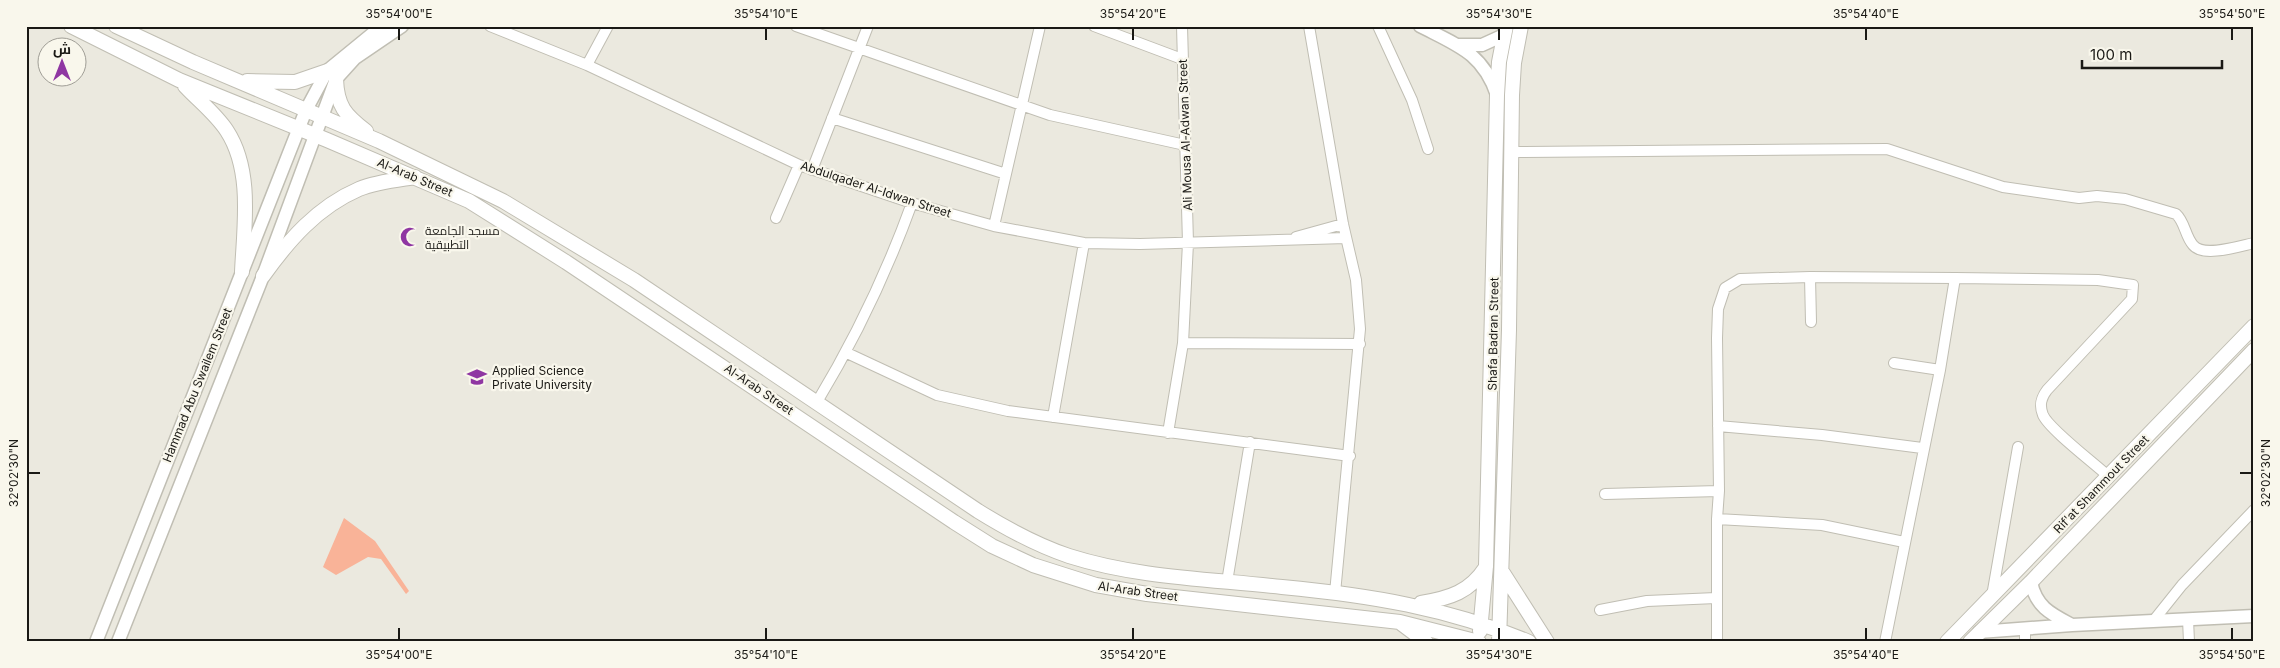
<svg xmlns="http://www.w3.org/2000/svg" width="2280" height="668" viewBox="0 0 2280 668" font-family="Inter,Cairo,sans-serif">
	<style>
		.green { fill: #f9b398 }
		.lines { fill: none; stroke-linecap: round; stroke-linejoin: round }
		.minor-casing { stroke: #c0beb3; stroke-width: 12 }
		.tertiary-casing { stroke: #c0beb3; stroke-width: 15 }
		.secondary-casing { stroke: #c0beb3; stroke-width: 16 }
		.minor { stroke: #fff; stroke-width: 10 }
		.tertiary { stroke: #fff; stroke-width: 12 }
		.secondary { stroke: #fff; stroke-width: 14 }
		.ticks { fill: none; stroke: #1a1915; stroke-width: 2 }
		.labels { text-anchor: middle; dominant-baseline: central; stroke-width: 4.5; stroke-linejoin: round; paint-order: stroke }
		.street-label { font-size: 12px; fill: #1a1915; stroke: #f9f7ec }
		.poi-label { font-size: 12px; fill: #1a1915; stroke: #f9f7ec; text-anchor: start }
		.neatline { fill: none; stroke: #1a1915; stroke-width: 2 }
		.ticks-label { font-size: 12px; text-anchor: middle; fill: #1a1915 }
	</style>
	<rect width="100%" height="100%" fill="#ebe9df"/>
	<path class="green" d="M344,518L375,541L409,591L406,594L381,559L368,557L336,575L323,567Z"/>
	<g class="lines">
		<defs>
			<path id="minor" d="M490,26L587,65L799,165L912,203L994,226L1084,243L1140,244L1346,238
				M796,26L1050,115L1185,145
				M1094,26L1182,59
				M1309,26L1343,224L1356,280L1360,329L1335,593
				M1378,26L1412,100L1428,149
				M587,65L608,26
				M832,118L1006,174
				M1511,152L1887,149L2003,187L2079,198L2097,196L2125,199L2176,214C2185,222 2185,236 2193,245C2203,258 2240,246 2254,243
				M812,170L868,26
				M776,218L799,165
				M994,226L1040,26
				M1296,237L1343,224
				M1810,277L1811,322
				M1955,278L2098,280L2133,285L2132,299L2047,390C2041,398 2039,405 2043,415C2049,429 2094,463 2108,476
				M1183,343L1360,344
				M847,353L937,395L1008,411L1350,456
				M1894,363L1940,370
				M817,402C855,339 887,272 912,203
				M1053,417L1084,243
				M1718,426L1822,435L1922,448
				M1168,433L1183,343L1188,243L1182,26
				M1605,494L1719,491
				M1717,519L1822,525L1904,542
				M1227,582L1250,442
				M1992,596L2018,447
				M1600,610L1647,601L1716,598
				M2188,619L2189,642
				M2154,620L2182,585L2254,510
				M2025,628V642
				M1717,642V519L1719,491L1717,338L1718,309L1725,288L1740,279L1810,277L1955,278L1940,370L1885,642"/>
			<path id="tertiary" d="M1420,26C1457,45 1483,53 1497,95
				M1459,45H1482L1504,35
				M2031,582C2036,607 2051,614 2072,625
				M1979,632L2072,625L2254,616
				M96,642L306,110L327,71L382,26
				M118,642L263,276L336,79L355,58L402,26"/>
			<path id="secondary" d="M71,26L179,80L327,140L469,201L566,262L954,522L992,546L1033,565L1096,585L1147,594L1400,622L1479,642
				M116,26L193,62L379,141L503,201L634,280L978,511C1007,529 1036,545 1069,556C1138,578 1211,579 1282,587C1368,595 1449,608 1529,642
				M336,79C337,106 345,115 366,131
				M247,81L295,82L327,71
				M185,86C199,101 216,114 227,131C253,171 244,227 242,272
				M263,276C288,241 317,207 359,189C376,182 396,180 415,177
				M1503,573L1547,642
				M1421,603C1450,598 1470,592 1486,567
				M1402,624L1426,642
				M1480,631L1486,566L1497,95L1499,62L1506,26
				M1499,642L1509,330L1512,95L1514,63L1521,26
				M1947,642L2254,326
				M1970,642L2031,582L2254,350"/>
		</defs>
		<use href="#minor" class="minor-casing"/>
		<use href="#tertiary" class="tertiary-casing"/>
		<use href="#secondary" class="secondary-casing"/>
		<use href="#minor" class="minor"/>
		<use href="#tertiary" class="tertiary"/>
		<use href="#secondary" class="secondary"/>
	</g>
	<path class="ticks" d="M399,28V40M766,28V40M1133,28V40M1499,28V40M1866,28V40M2232,28V40M28,473H40M2240,473H2252M399,628V640M766,628V640M1133,628V640M1499,628V640M1866,628V640M2232,628V640"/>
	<defs>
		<symbol id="mosque-bare" viewBox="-9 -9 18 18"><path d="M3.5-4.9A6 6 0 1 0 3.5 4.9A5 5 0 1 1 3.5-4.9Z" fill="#8f36a2" stroke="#f9f7ec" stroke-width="2.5" paint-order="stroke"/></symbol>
		<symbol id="university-bare" viewBox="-9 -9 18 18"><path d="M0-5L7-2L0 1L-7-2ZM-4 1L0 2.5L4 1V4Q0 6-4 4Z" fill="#8f36a2" stroke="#f9f7ec" stroke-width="2.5" paint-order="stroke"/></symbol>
	</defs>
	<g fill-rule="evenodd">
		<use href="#mosque-bare" x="396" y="223" width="28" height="28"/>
		<use href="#university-bare" x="463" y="363" width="28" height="28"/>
	</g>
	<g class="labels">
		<g class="street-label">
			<text transform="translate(1185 135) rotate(-92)">Ali Mousa Al-Adwan Street</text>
			<text transform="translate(415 177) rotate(23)">Al-Arab Street</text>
			<text transform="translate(876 189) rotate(18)">Abdulqader Al-Idwan Street</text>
			<text transform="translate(1493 334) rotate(-89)">Shafa Badran Street</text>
			<text transform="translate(197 385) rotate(-68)">Hammad Abu Swailem Street</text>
			<text transform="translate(759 389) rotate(34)">Al-Arab Street</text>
			<text transform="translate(2101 484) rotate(-46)">Rif'at Shammout Street</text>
			<text transform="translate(1138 591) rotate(8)">Al-Arab Street</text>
		</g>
		<g class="poi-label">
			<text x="425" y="230">مسجد الجامعة<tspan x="425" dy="14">التطبيقية</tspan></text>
			<text x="492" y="370">Applied Science<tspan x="492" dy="14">Private University</tspan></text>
		</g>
	</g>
	<rect width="2280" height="668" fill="none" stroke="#f9f7ec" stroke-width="55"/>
	<g transform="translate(62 62)"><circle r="24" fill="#f9f7ec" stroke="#a09e96"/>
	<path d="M0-4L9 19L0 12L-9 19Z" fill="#8f36a2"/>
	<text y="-8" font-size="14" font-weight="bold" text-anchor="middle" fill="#1a1915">ش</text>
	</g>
	<path d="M2082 60v8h140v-8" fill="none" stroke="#1a1915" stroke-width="2.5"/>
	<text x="2090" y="60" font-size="15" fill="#1a1915" stroke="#f9f7ec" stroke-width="4" paint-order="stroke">100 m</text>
	<rect x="28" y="28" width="2224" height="612" class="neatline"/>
	<g class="ticks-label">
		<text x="399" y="18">35°54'00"E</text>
		<text x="766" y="18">35°54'10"E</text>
		<text x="1133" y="18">35°54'20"E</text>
		<text x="1499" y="18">35°54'30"E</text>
		<text x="1866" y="18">35°54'40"E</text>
		<text x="2232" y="18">35°54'50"E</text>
		<text transform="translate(14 473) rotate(-90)" y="4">32°02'30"N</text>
		<text transform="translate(2266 473) rotate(-90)" y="4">32°02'30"N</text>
		<text x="399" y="659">35°54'00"E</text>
		<text x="766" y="659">35°54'10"E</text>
		<text x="1133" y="659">35°54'20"E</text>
		<text x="1499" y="659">35°54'30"E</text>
		<text x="1866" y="659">35°54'40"E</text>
		<text x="2232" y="659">35°54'50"E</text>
	</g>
</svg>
